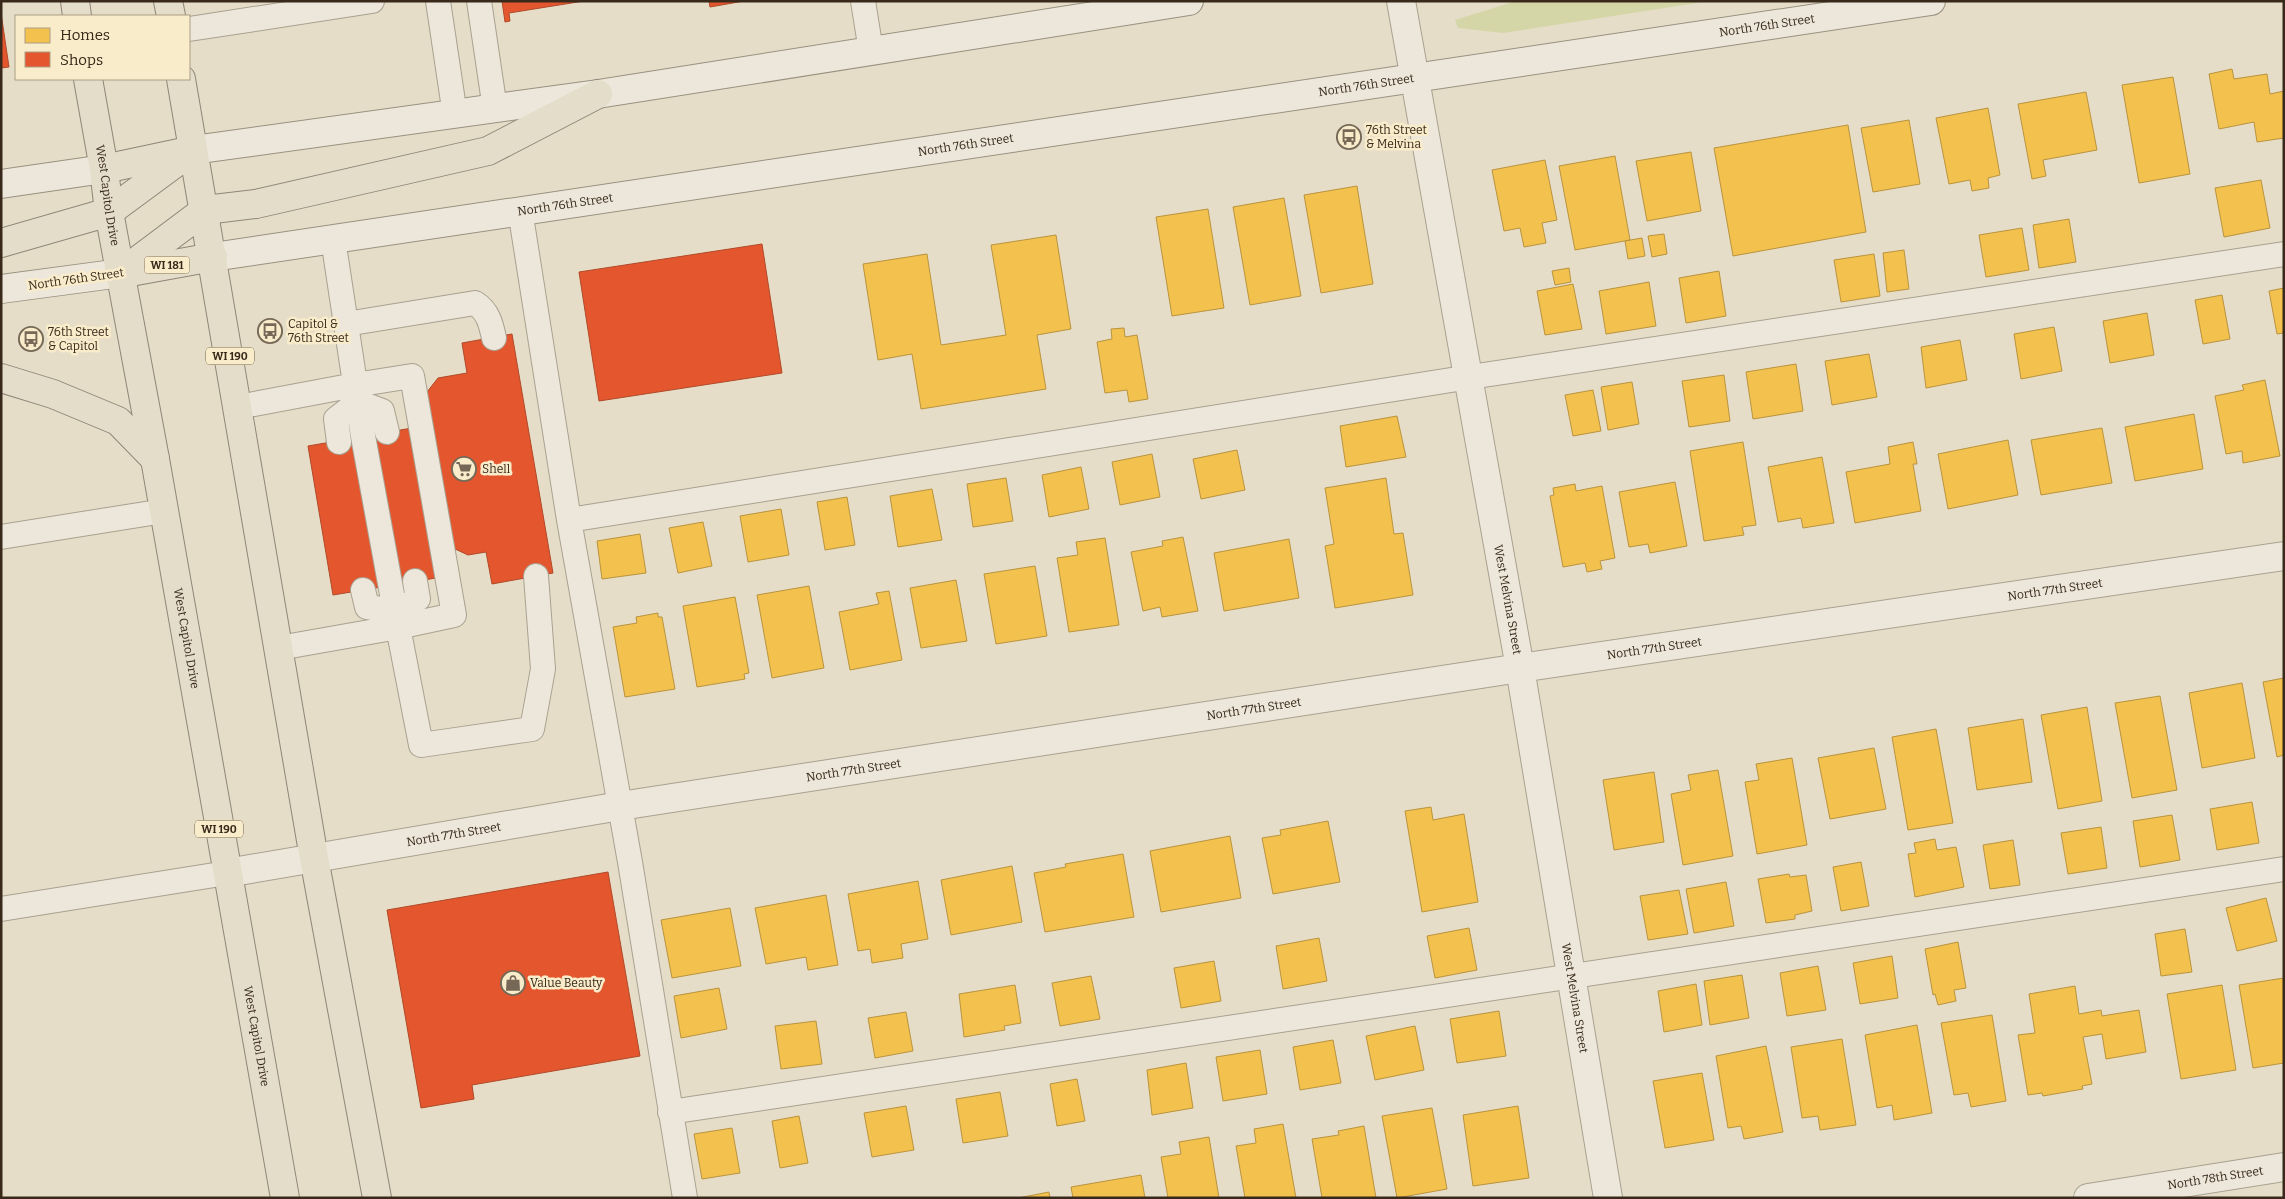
<svg xmlns="http://www.w3.org/2000/svg" width="2285" height="1199" viewBox="0 0 2285 1199" font-family="Bitter,serif">
	<style>
		.green { fill: #d4d6a8 }
		.homes { fill: #f2c14e; stroke: #ba933e }
		.shops { fill: #e4572e; stroke: #b04928 }
		.lines { fill: none; stroke-linecap: round; stroke-linejoin: round }
		.service-casing { stroke: #a9a191; stroke-width: 26 }
		.minor-casing { stroke: #a9a191; stroke-width: 30 }
		.secondary-casing { stroke: #999181; stroke-width: 30 }
		.primary-casing { stroke: #8f8678; stroke-width: 30 }
		.service { stroke: #ece7da; stroke-width: 24 }
		.minor { stroke: #ece7da; stroke-width: 28 }
		.secondary { stroke: #ece7da; stroke-width: 28 }
		.primary { stroke: #e4ddca; stroke-width: 28 }
		.labels { text-anchor: middle; dominant-baseline: central; stroke-width: 5; stroke-linejoin: round; paint-order: stroke }
		.shield { fill: #f9eccb; stroke: #72644f; stroke-width: 1 }
		.shield-label { font-size: 11px; font-weight: bold; fill: #38291a }
		.street-label { font-size: 12px; fill: #38291a; stroke: #f9eccb }
		.poi-label { font-size: 12px; fill: #38291a; stroke: #f9eccb; text-anchor: start }
	</style>
	<rect width="100%" height="100%" fill="#e5ddc7"/>
	<path class="green" d="M1516,1H1710L1503,33L1458,28L1455,20Z"/>
	<path class="homes" d="M2232,69L2234,79L2267,74L2270,94L2284,91V138L2257,142L2254,122L2219,129L2209,74Z
		M2173,77L2190,174L2139,183L2122,85Z
		M2086,92L2097,150L2043,160L2046,176L2032,179L2018,104Z
		M1988,108L2000,175L1988,178L1989,188L1972,191L1970,180L1949,184L1936,118Z
		M1909,120L1920,184L1873,192L1861,128Z
		M1848,125L1866,232L1733,256L1714,148Z
		M1691,152L1701,211L1647,221L1636,161Z
		M1615,156L1630,240L1575,250L1559,166Z
		M1545,160L1557,220L1542,223L1546,243L1524,247L1520,228L1504,231L1492,170Z
		M2261,180L2270,228L2224,237L2215,188Z
		M1357,186L1373,284L1321,293L1304,195Z
		M1284,198L1301,296L1250,305L1233,207Z
		M1208,209L1224,308L1172,316L1156,217Z
		M2069,219L2076,262L2039,268L2033,225Z
		M2022,228L2029,270L1986,277L1979,235Z
		M1664,234L1667,254L1652,257L1648,236Z
		M1056,235L1071,329L1037,335L1046,389L921,409L912,354L878,360L863,264L927,254L941,345L1006,335L991,245Z
		M1642,238L1645,256L1628,259L1625,241Z
		M1904,250L1909,289L1887,292L1883,253Z
		M1874,254L1880,296L1841,302L1834,260Z
		M1569,268L1571,282L1555,285L1552,271Z
		M1719,271L1726,316L1686,323L1679,278Z
		M1649,282L1656,326L1606,334L1599,291Z
		M1573,284L1582,329L1545,335L1537,291Z
		M2284,288V333L2277,334L2269,291Z
		M2222,295L2230,339L2203,344L2195,300Z
		M2147,313L2154,355L2110,363L2103,321Z
		M2054,327L2062,371L2021,379L2014,334Z
		M1124,328L1125,337L1137,335L1148,399L1129,402L1127,390L1105,393L1097,342L1112,339L1111,329Z
		M1960,340L1967,380L1926,388L1921,347Z
		M1869,354L1877,397L1832,405L1825,361Z
		M1796,364L1803,411L1753,419L1746,372Z
		M1724,375L1730,421L1689,427L1682,381Z
		M2265,380L2280,456L2243,463L2242,451L2226,454L2215,396L2244,390L2242,385Z
		M1632,382L1639,424L1608,430L1601,387Z
		M1593,390L1601,431L1573,436L1565,395Z
		M2194,414L2203,469L2135,481L2125,427Z
		M1397,416L1406,457L1346,467L1340,426Z
		M2102,428L2112,483L2041,495L2031,440Z
		M2008,440L2018,495L1948,509L1938,454Z
		M1743,442L1756,525L1742,527L1744,535L1704,541L1690,451Z
		M1913,442L1917,464H1913L1921,511L1855,523L1846,472L1890,464L1888,447Z
		M1237,450L1245,490L1201,499L1193,459Z
		M1152,454L1160,497L1120,505L1112,462Z
		M1822,457L1834,523L1803,528L1801,518L1778,522L1768,467Z
		M1081,467L1089,509L1049,517L1042,475Z
		M1006,478L1013,521L973,527L967,484Z
		M1386,478L1394,534L1403,533L1413,595L1335,608L1325,546L1334,544L1325,488Z
		M1675,482L1687,546L1650,553L1648,544L1629,547L1619,492Z
		M1575,484L1576,491L1602,486L1615,558L1600,561L1602,569L1587,572L1585,563L1563,567L1550,496L1554,495L1553,488Z
		M932,489L942,540L898,547L890,496Z
		M847,497L855,545L825,550L817,502Z
		M781,509L789,555L748,562L740,516Z
		M703,522L712,566L678,573L669,528Z
		M640,534L646,573L602,579L597,541Z
		M1183,537L1198,611L1162,617L1160,607L1143,611L1131,552L1163,546L1162,541Z
		M1105,538L1119,625L1069,632L1057,558L1078,555L1076,542Z
		M1289,539L1299,598L1224,611L1214,553Z
		M1035,566L1047,636L996,644L984,574Z
		M956,580L967,641L921,648L910,588Z
		M809,586L824,668L772,678L757,595Z
		M889,591L902,660L850,670L839,612L879,604L876,593Z
		M735,597L749,673L744,674L745,679L697,687L683,606Z
		M658,613V617H662L675,689L625,697L613,627L637,623L636,617Z
		M2284,678V755L2277,757L2263,682Z
		M2242,683L2255,758L2202,768L2189,693Z
		M2160,696L2177,790L2132,798L2115,703Z
		M2087,707L2102,801L2058,809L2041,715Z
		M2023,719L2032,782L1977,790L1968,728Z
		M1936,729L1953,823L1908,830L1892,737Z
		M1874,748L1886,809L1830,819L1818,758Z
		M1792,758L1807,845L1757,854L1745,782L1759,780L1756,764Z
		M1718,770L1733,856L1683,865L1671,794L1691,790L1688,775Z
		M1654,772L1664,842L1614,850L1603,780Z
		M2252,802L2259,843L2217,850L2210,809Z
		M1431,807L1433,820L1464,814L1478,902L1422,912L1405,811Z
		M2172,815L2180,860L2140,867L2133,821Z
		M1328,821L1340,882L1273,894L1262,838L1281,835L1280,830Z
		M2101,827L2107,868L2068,874L2061,833Z
		M1230,836L1241,898L1161,912L1150,851Z
		M1935,839L1937,850L1956,847L1964,887L1915,897L1908,854L1916,853L1914,843Z
		M2013,840L2020,885L1990,889L1983,845Z
		M1123,854L1134,917L1045,932L1034,873L1066,867L1065,864Z
		M1861,862L1869,906L1841,911L1833,867Z
		M1012,866L1022,922L951,935L941,880Z
		M1789,874L1790,877L1806,875L1812,911L1795,915V919L1766,923L1758,879Z
		M918,881L928,939L901,944L903,958L872,963L870,949L858,951L848,894Z
		M1726,882L1734,926L1694,933L1686,889Z
		M1679,890L1688,934L1648,940L1640,896Z
		M826,895L838,965L808,970L806,957L766,964L755,908Z
		M2266,898L2277,941L2237,951L2226,908Z
		M730,908L741,966L672,978L661,920Z
		M1469,928L1477,970L1435,978L1427,936Z
		M2185,929L2192,972L2161,976L2155,934Z
		M1319,938L1327,981L1283,989L1276,946Z
		M1958,942L1966,988L1954,990L1956,1001L1938,1005L1935,994L1933,995L1925,949Z
		M1892,956L1898,998L1860,1004L1853,963Z
		M1214,961L1221,1001L1181,1008L1174,968Z
		M1818,966L1826,1010L1787,1016L1780,973Z
		M1742,975L1749,1018L1710,1025L1704,981Z
		M1091,976L1100,1019L1060,1026L1052,983Z
		M2284,978V1063L2253,1068L2239,985Z
		M1696,984L1702,1025L1664,1032L1658,991Z
		M1015,985L1021,1023L1004,1026L1005,1030L964,1037L959,994Z
		M2222,985L2236,1070L2181,1079L2167,994Z
		M2075,986L2079,1014L2101,1010L2102,1016L2139,1010L2146,1052L2106,1059L2102,1034L2083,1037L2092,1084L2082,1086L2083,1089L2043,1096L2042,1093L2028,1095L2018,1035L2035,1033L2029,994Z
		M719,988L727,1029L681,1038L674,996Z
		M1499,1011L1506,1056L1457,1063L1450,1019Z
		M906,1012L913,1051L875,1058L868,1018Z
		M1992,1015L2006,1101L1971,1107L1968,1093L1954,1095L1941,1023Z
		M816,1021L822,1064L781,1069L775,1026Z
		M1917,1025L1932,1113L1894,1120L1892,1105L1877,1108L1865,1035Z
		M1415,1026L1424,1070L1375,1080L1366,1036Z
		M1842,1039L1856,1125L1820,1130L1818,1116L1802,1118L1791,1047Z
		M1333,1040L1341,1083L1300,1090L1293,1047Z
		M1766,1046L1783,1132L1744,1139L1741,1126L1728,1128L1716,1056Z
		M1260,1050L1267,1094L1223,1101L1216,1057Z
		M1186,1063L1193,1108L1152,1115L1147,1070Z
		M1702,1073L1714,1140L1665,1148L1653,1081Z
		M1077,1079L1085,1121L1057,1126L1050,1084Z
		M1000,1092L1008,1136L963,1143L956,1099Z
		M906,1106L914,1150L872,1157L864,1113Z
		M1518,1106L1529,1178L1473,1186L1463,1115Z
		M1432,1108L1447,1189L1397,1198L1382,1116Z
		M799,1116L808,1163L780,1168L772,1121Z
		M1283,1124L1296,1198H1245L1236,1146L1256,1143L1254,1129Z
		M1364,1126L1376,1198H1322L1312,1139L1339,1135L1338,1131Z
		M732,1128L740,1173L702,1179L694,1134Z
		M1209,1137L1219,1198H1168L1161,1157L1181,1154L1179,1142Z
		M1141,1175L1145,1198H1073L1071,1187Z
		M1049,1192L1050,1198H1018Z"/>
	<path class="shops" d="M502,1H584L509,13L510,21L505,22Z
		M709,1H744L710,7Z
		M1,13L9,67L1,68Z
		M762,244L782,373L599,401L579,272Z
		M512,334L553,573L492,584L486,552L468,555L453,548L427,392L438,378L467,373L462,343Z
		M412,428L436,578L333,595L308,446Z
		M608,872L640,1056L472,1085L474,1099L421,1108L387,910Z"/>
	<g class="lines">
		<defs>
			<path id="service" d="M438,1L455,115
				M479,1L495,109
				M863,1L871,51
				M189,29L372,1
				M520,210L569,520L630,862L685,1198
				M346,324L475,303C488,311 491,324 494,338
				M358,402L382,411L387,432
				M238,407L355,385L412,376L454,615L398,627L421,745L532,729L543,669L536,576
				M339,442L336,419L358,402
				M569,520L1470,377L2284,254
				M1,537L164,511
				M363,590L367,607L396,611L418,599L415,581
				M279,648L398,627L363,436L333,239
				M1,909L227,873
				M670,1112L2284,869"/>
			<g id="minor">
				<path id="s1" d="M1401,1L1520,668L1608,1198"/>
				<path id="s2" d="M227,873L620,806L1520,668L2284,556"/>
				<path id="s3" d="M2088,1198L2284,1167"/>
			</g>
			<g id="secondary">
				<path d="M193,150L598,94L1189,1"/>
				<path d="M1,184L104,169"/>
				<path id="s4" d="M213,257L1931,1"/>
				<path d="M1,289L121,273"/>
			</g>
			<g id="primary">
				<path d="M75,1L77,16"/>
				<path d="M168,1L171,16"/>
				<path id="s5" d="M88,79L104,169L109,212L155,459L285,1198"/>
				<path d="M181,79L314,858L377,1198"/>
				<path d="M104,169L184,152"/>
				<path d="M1,243L109,212L193,150"/>
				<path d="M121,273L205,210L256,204L488,151L598,94"/>
				<path d="M125,273L213,257"/>
				<path d="M1,378L53,394L118,421L155,459"/>
			</g>
		</defs>
		<use href="#service" class="service-casing"/>
		<use href="#minor" class="minor-casing"/>
		<use href="#secondary" class="secondary-casing"/>
		<use href="#primary" class="primary-casing"/>
		<use href="#service" class="service"/>
		<use href="#minor" class="minor"/>
		<use href="#secondary" class="secondary"/>
		<use href="#primary" class="primary"/>
	</g>
	<defs>
		<symbol id="bus-ring" viewBox="-11 -11 22 22"><circle r="9.5" fill="#f9eccb" stroke="#756857" stroke-width="1.5"/><path d="M-5-6H5V4H4V6H2V4H-2V6H-4V4H-5ZM-3.5-4V0h7V-4ZM-3.5 1.2v1.5H-2V1.2ZM2 1.2v1.5H3.5V1.2Z" fill="#756857"/></symbol>
		<symbol id="supermarket-ring" viewBox="-11 -11 22 22"><circle r="9.5" fill="#f9eccb" stroke="#756857" stroke-width="1.5"/><path d="M-6-5.5h2.5l.6 2H6L4.5 2H-2.5L-4.4-4H-6ZM-1.5 3.2a1.3 1.3 0 1 0 .1 0ZM3 3.2a1.3 1.3 0 1 0 .1 0Z" fill="#756857"/></symbol>
		<symbol id="shop-ring" viewBox="-11 -11 22 22"><circle r="9.5" fill="#f9eccb" stroke="#756857" stroke-width="1.5"/><path d="M-5-2.5h2.3a2.7 3.5 0 0 1 5.4 0H5L5.5 6h-11ZM-1.5-2.5h3a1.5 2.3 0 0 0-3 0Z" fill="#756857"/></symbol>
	</defs>
	<g fill-rule="evenodd">
		<use href="#bus-ring" x="1335" y="123" width="28" height="28"/>
		<use href="#bus-ring" x="256" y="317" width="28" height="28"/>
		<use href="#bus-ring" x="17" y="325" width="28" height="28"/>
		<use href="#supermarket-ring" x="450" y="455" width="28" height="28"/>
		<use href="#shop-ring" x="499" y="969" width="28" height="28"/>
	</g>
	<g class="labels">
		<g class="shield">
			<rect x="144.5" y="256.5" width="45" height="17" rx="4"/>
			<rect x="206" y="347.5" width="48" height="17" rx="4"/>
			<rect x="195" y="820.5" width="48" height="17" rx="4"/>
		</g>
		<g class="shield-label">
			<text x="167" y="265">WI 181</text>
			<text x="230" y="356">WI 190</text>
			<text x="219" y="829">WI 190</text>
		</g>
		<g class="street-label">
			<text stroke="none"><textPath href="#s4" startOffset="1571">North 76th Street</textPath></text>
			<text stroke="none"><textPath href="#s4" startOffset="1166">North 76th Street</textPath></text>
			<text stroke="none"><textPath href="#s4" startOffset="761">North 76th Street</textPath></text>
			<text stroke="none"><textPath href="#s5" startOffset="118">West Capitol Drive</textPath></text>
			<text stroke="none"><textPath href="#s4" startOffset="356">North 76th Street</textPath></text>
			<text transform="translate(76 279) rotate(-8)">North 76th Street</text>
			<text stroke="none"><textPath href="#s2" startOffset="1850">North 77th Street</textPath></text>
			<text stroke="none"><textPath href="#s1" startOffset="608">West Melvina Street</textPath></text>
			<text stroke="none"><textPath href="#s5" startOffset="568">West Capitol Drive</textPath></text>
			<text stroke="none"><textPath href="#s2" startOffset="1445">North 77th Street</textPath></text>
			<text stroke="none"><textPath href="#s2" startOffset="1040">North 77th Street</textPath></text>
			<text stroke="none"><textPath href="#s2" startOffset="635">North 77th Street</textPath></text>
			<text stroke="none"><textPath href="#s2" startOffset="230">North 77th Street</textPath></text>
			<text stroke="none"><textPath href="#s1" startOffset="1012">West Melvina Street</textPath></text>
			<text stroke="none"><textPath href="#s5" startOffset="972">West Capitol Drive</textPath></text>
			<text stroke="none"><textPath href="#s3" startOffset="129">North 78th Street</textPath></text>
		</g>
		<g class="poi-label">
			<text x="1366" y="130">76th Street<tspan x="1366" dy="14">&amp; Melvina</tspan></text>
			<text x="288" y="324">Capitol &amp;<tspan x="288" dy="14">76th Street</tspan></text>
			<text x="48" y="332">76th Street<tspan x="48" dy="14">&amp; Capitol</tspan></text>
			<text x="482" y="469">Shell</text>
			<text x="530" y="983">Value Beauty</text>
		</g>
	</g>
	<rect width="2285" height="1199" fill="none" stroke="#38291a" stroke-width="5"/>
	<rect x="15" y="15" width="175" height="65" fill="#f9eccb" stroke="#ac9e84"/>
	<rect x="25" y="28" width="25" height="15" fill="#f2c14e" stroke="#ac9e84"/>
	<text x="60" y="40" font-size="15" fill="#38291a">Homes</text>
	<rect x="25" y="52" width="25" height="15" fill="#e4572e" stroke="#ac9e84"/>
	<text x="60" y="65" font-size="15" fill="#38291a">Shops</text>
</svg>
